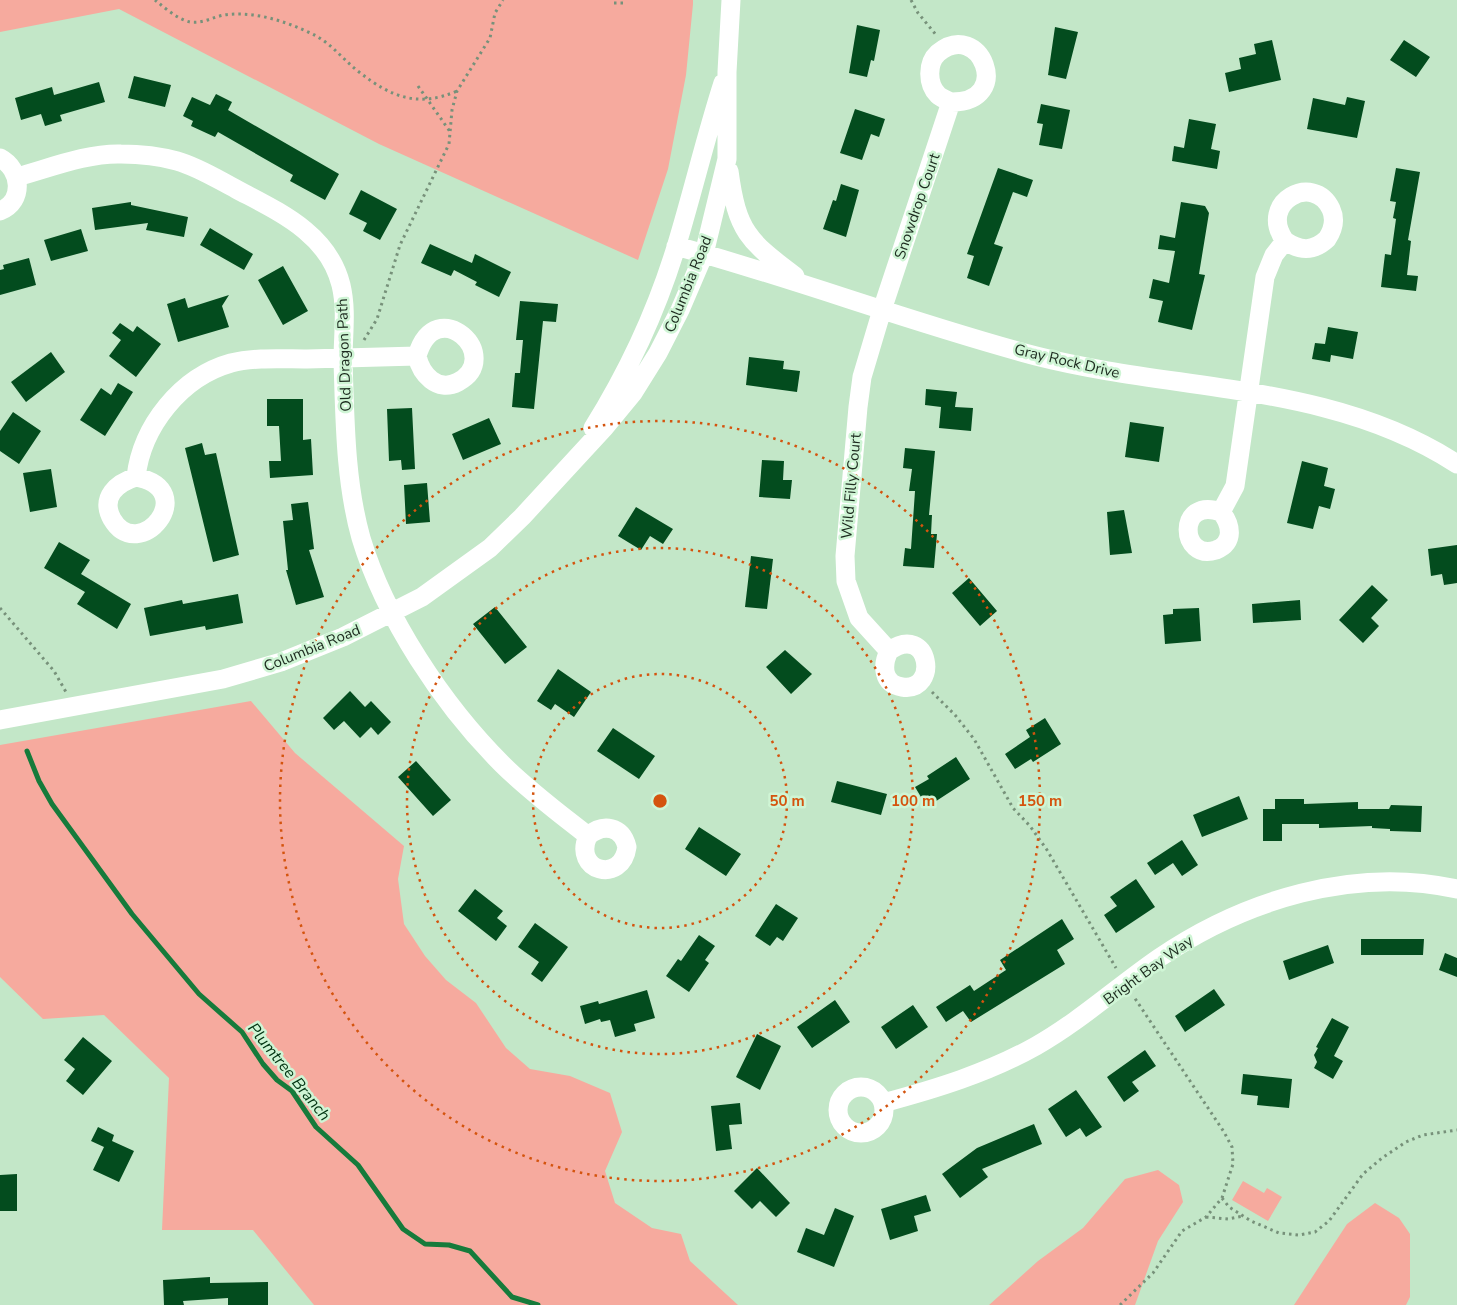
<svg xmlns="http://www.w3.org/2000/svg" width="1457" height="1305" viewBox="0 0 1457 1305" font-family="'Nunito Sans',sans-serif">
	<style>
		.green { fill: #f6aa9e }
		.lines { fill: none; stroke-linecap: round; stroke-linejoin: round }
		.stream { stroke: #167b3b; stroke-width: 5 }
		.building { fill: #034c1e }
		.path { stroke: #77917a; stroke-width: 3; stroke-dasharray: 2.5 4; stroke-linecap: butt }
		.minor { stroke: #fff; stroke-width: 19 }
		.ring { fill: none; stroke: #d4540e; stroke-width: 2.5; stroke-dasharray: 2.5 5 }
		.labels { text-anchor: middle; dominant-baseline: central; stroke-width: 5; stroke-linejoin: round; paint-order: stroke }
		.street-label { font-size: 15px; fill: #1c2a1e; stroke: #cff5d5 }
		.water-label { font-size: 16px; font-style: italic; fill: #013311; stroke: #cff5d5 }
		.centre { fill: #d4540e; stroke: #cff5d5; stroke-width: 2.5 }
		.ring-label { font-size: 15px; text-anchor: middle; font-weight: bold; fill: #d4540e; stroke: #cff5d5; stroke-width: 5; stroke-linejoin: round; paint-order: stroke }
	</style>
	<rect width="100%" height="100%" fill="#c3e7c8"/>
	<path class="green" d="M0,0H693V4L686,75L668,169L638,260L379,144L119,9L0,32Z
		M251,701L295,753L404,846L398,879L404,924L425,956L446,980L476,1003L506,1048L530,1069L570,1076L610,1093L622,1132L605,1171L615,1203L652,1228L681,1234L690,1261L738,1305H314L253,1230H162L169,1078L104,1015L43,1019L0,977V745Z
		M1158,1170L1179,1185L1183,1202L1158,1241L1135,1305H989L1038,1261L1083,1228L1125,1179Z
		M1243,1181L1264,1193L1267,1188L1282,1197L1268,1221L1232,1200Z
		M1375,1203L1399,1218L1410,1234V1297L1406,1305H1294L1347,1224Z"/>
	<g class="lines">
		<path class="stream" d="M27,751L39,781L52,804L132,914L199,994L242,1032L263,1064L277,1080L292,1091L316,1127L358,1165L403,1229L425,1244L449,1245L470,1251L512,1297L538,1305"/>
	</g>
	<path class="building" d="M857,25L880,30L874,61L871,60L867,77L849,73Z
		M1055,27L1078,32L1066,79L1048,75Z
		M1272,40L1281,80L1229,92L1225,73L1241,69L1239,58L1256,54L1254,44Z
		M1404,40L1430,57L1416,77L1390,60Z
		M134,76L171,85L165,107L128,98Z
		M99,82L105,102L60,115L62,121L45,126L41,114L21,120L15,98L52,87L54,95Z
		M216,94L232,102L228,110L339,174L325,200L290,181L293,175L218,132L215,137L191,126L193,121L183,116L192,97L210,105Z
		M1347,97L1365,101L1357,138L1307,129L1313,98L1345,105Z
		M1041,104L1070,110L1062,149L1039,145L1043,124L1037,123Z
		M855,109L885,119L879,137L871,134L862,160L840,153Z
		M1189,119L1216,124L1211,149L1220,151L1217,169L1172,161L1174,146L1184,148Z
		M998,168L1033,180L1027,197L1013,192L994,244L1003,247L989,286L967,278L974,256L967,254Z
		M1396,168L1420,172L1408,240L1411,241L1407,275L1418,276L1416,291L1381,287L1385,254L1391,255L1396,219L1393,218L1396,202L1390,201Z
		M841,184L859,190L846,237L823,229L833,200L836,201Z
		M361,190L397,209L380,240L363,231L367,223L349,214Z
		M131,202V205L188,217L184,237L146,230L148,223L95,230L92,208Z
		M1181,202L1205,206L1209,213L1199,274L1205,275L1192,330L1158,322L1163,301L1149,298L1153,279L1169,283L1175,251L1158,249L1160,235L1175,238Z
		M210,228L253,254L244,270L200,245Z
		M81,229L88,251L51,261L44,240Z
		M430,244L472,263L475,254L511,272L499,297L475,285L477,282L454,270L451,276L421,263Z
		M29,258L36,285L0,295V270L4,269L3,265Z
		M283,266L308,311L283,325L258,280Z
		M229,295L222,306L229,327L178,342L167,304L185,298L188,308Z
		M520,301L558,304L556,322L543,321L534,409L512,407L515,373H520L523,340H516Z
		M120,323L133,332L137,326L161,344L136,377L109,356L121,340L112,333Z
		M1328,327L1358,332L1353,359L1331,355L1330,362L1312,359L1315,343L1325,344Z
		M51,352L65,372L26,402L11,382Z
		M749,357L784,361L783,369L800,371L797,392L746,385Z
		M118,383L133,392L105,436L80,420L101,388L111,395Z
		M926,389L957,392L955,407L973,408L971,431L939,428L941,407L925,405Z
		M267,399H303V440L311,439L313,475L270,478L269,461H281L279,426H267Z
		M412,408L415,469L402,470L401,460L389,461L387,409Z
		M13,412L41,431L19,464L0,451V431Z
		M489,418L501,444L463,460L452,434Z
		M1130,422L1164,427L1159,462L1125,457Z
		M202,443L205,455L216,453L239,555L213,562L185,448Z
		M905,448L935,451L929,515H932L931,534H937L934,568L903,566L905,548L911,549L915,491H909L912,469L903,468Z
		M762,460L784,461L783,480H792L790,499L759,497Z
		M1302,461L1328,468L1324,486L1335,489L1330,509L1319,506L1313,529L1287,523Z
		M51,469L57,507L30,512L23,473Z
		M427,483L430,522L406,524L404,485Z
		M308,502L314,549L309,550L324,597L296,605L286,570H288L283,521L293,520L291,504Z
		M636,507L673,529L663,544L650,536L641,550L618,536Z
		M1124,510L1132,553L1110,555L1107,512Z
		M59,542L90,560L81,574L131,604L117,629L77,604L85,592L44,568Z
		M1457,545V583L1444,585L1442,574L1431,576L1428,549Z
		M751,556L773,559L767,609L745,607Z
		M969,578L997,611L980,626L952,593Z
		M1372,585L1388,600L1371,618L1379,626L1363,643L1339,620Z
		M238,594L243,623L206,630L205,626L150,636L144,608L182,600L183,604Z
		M1300,600L1301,620L1253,623L1252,604Z
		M495,607L527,647L505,664L473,624Z
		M1199,608L1201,641L1165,644L1163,615L1173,614V609Z
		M785,650L812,674L791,694L766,667Z
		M558,669L591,692L574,717L555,704L551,710L537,701Z
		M350,691L365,707L371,701L391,722L378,735L371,727L360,738L344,721L334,730L323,718Z
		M1045,718L1061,744L1033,762L1031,759L1015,769L1005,754L1030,737L1026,730Z
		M613,728L655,756L639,779L597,751Z
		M956,757L970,779L927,807L915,787L929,779L927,776Z
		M416,761L451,800L433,816L398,777Z
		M837,781L887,794L881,815L831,802Z
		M1239,796L1248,819L1202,837L1193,815Z
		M1275,799H1304V804L1358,802V809H1389L1391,805L1422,806L1421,832L1390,831V829L1372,828V826L1319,828V824H1282V841H1263V809H1275Z
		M699,827L741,854L726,876L685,849Z
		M1182,840L1198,865L1182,876L1173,863L1155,875L1147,863Z
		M1136,879L1155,907L1116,933L1104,915L1117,906L1110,897Z
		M475,889L503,911L497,918L507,926L496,941L458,911Z
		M776,904L798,918L783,941L777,937L770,946L755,936Z
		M1062,919L1074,939L1057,950L1065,964L971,1022L963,1011L946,1022L936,1007L970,985L974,991L1006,970L1000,960Z
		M535,923L568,947L542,982L531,974L539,962L518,947Z
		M699,935L715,946L705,960L709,963L689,992L666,976L678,959L681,961Z
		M1361,939H1424L1423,955H1361Z
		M1328,945L1334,963L1289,980L1283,961Z
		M1445,953L1457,958V977L1439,970Z
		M1214,989L1225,1005L1185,1032L1175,1016Z
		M647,990L655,1018L634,1024L636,1031L615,1037L610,1020L601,1022L600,1019L585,1024L580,1006L598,1001L599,1004Z
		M835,1000L850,1022L812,1048L797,1027Z
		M913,1005L928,1027L896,1049L881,1027Z
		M1332,1018L1349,1027L1334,1056L1343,1061L1333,1079L1314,1068L1317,1062L1314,1055L1318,1048L1316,1047Z
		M757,1034L781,1046L760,1090L736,1077Z
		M83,1037L112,1061L83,1095L66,1081L75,1069L64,1060Z
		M1145,1050L1156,1066L1132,1082L1139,1091L1124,1102L1107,1077Z
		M1243,1074L1292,1079L1289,1108L1257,1105L1258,1096L1241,1094Z
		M1076,1090L1102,1127L1086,1137L1080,1128L1066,1137L1048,1109Z
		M740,1103L742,1124L729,1125L732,1149L716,1151L711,1106Z
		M1034,1124L1042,1144L982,1169L988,1177L960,1198L942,1174L977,1148Z
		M98,1127L114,1135L112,1141L134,1151L119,1182L93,1170L104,1147L91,1141Z
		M757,1168L790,1203L776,1217L760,1201L752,1209L734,1191Z
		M17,1174V1211H0V1175Z
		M926,1195L931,1211L914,1216L918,1231L890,1240L881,1209Z
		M835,1208L854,1216L834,1267L797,1252L806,1228L824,1235Z
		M210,1277V1283L268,1282V1305H228V1298L183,1301L184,1305H164L163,1280Z"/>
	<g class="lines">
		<path class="path" d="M155,0C165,8 177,19 190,22C202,24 213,17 224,15C253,11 282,20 308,32C330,41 341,58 359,72C391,97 418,108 457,91
			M911,0L918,13L937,36
			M614,3H627
			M418,86L451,133
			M364,340L377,319L400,245L449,144L452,110L457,91L490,38L495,13L503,0
			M0,608L54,671L66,692
			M932,692L955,715L974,739L1013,808L1030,826L1047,850L1116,968
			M1222,1198L1229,1207L1251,1221L1279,1233L1299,1235L1315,1232L1329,1221L1363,1174L1382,1158L1406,1142L1423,1135L1457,1130
			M1206,1217L1228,1219L1243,1216
			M1120,1305L1153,1273L1182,1231L1206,1217L1222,1198L1233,1164L1232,1147L1224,1132L1134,997"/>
		<path class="minor" d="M0,158C21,169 25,201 0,211
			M729,171C737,231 748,241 795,276
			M17,177C50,168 87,153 121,154C140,154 159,156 177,161C198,167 217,179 236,189C279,212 328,233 341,285C347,310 343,335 343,361C345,419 345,481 361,538C385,618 443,705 502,764C529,791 559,813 588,836C603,823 622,826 627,847C622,885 572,871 588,836
			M676,246C797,279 915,324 1036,356C1177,392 1331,382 1457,464
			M593,428C628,372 658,307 677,244C693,191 706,136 723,83
			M136,477C202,490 139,565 112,519C100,497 117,483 136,477C142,426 181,377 231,363C255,357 282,359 307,359C344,358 380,357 417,356C421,374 437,393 458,382C505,357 436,291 417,356
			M1221,512C1231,524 1235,543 1216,550C1180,562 1176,496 1221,512L1235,486L1265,277L1274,255L1285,241C1257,202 1314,172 1331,209C1336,220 1333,230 1327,239C1313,252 1300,251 1285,241
			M889,651C930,622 940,693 902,687C882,684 882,665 889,651L859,618L846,581L845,556L858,407L862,377L882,310L951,102C1015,103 980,18 938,53C927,63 927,84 938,95C941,98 947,100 951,102
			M0,720L223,679L281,662L343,637L422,597L490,548L522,517L605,427L633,393L658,353L680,310L704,254L727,159V72L731,0
			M838 1110a23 23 0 1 1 46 0a23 23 0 1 1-46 0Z
			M883,1103C935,1089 988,1073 1036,1046C1080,1021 1117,987 1159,958C1244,900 1354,866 1457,889"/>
	</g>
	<g class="ring">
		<circle cx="660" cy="801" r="127"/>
		<circle cx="660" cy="801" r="253"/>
		<circle cx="660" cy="801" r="380"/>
	</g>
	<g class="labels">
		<g class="street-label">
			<text transform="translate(917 206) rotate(-71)">Snowdrop Court</text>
			<text transform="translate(688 284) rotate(-68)">Columbia Road</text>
			<text transform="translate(344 355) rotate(-92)">Old Dragon Path</text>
			<text transform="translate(1067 361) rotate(13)">Gray Rock Drive</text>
			<text transform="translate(851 486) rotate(-85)">Wild Filly Court</text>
			<text transform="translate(312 648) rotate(-22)">Columbia Road</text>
			<text transform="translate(1148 970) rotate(-36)">Bright Bay Way</text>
		</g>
		<g class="water-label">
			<text transform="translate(289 1072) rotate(51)">Plumtree Branch</text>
		</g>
	</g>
	<circle cx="660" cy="801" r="8" class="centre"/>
	<g class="ring-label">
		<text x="787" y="806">50 m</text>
		<text x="913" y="806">100 m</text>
		<text x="1040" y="806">150 m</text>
	</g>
</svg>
